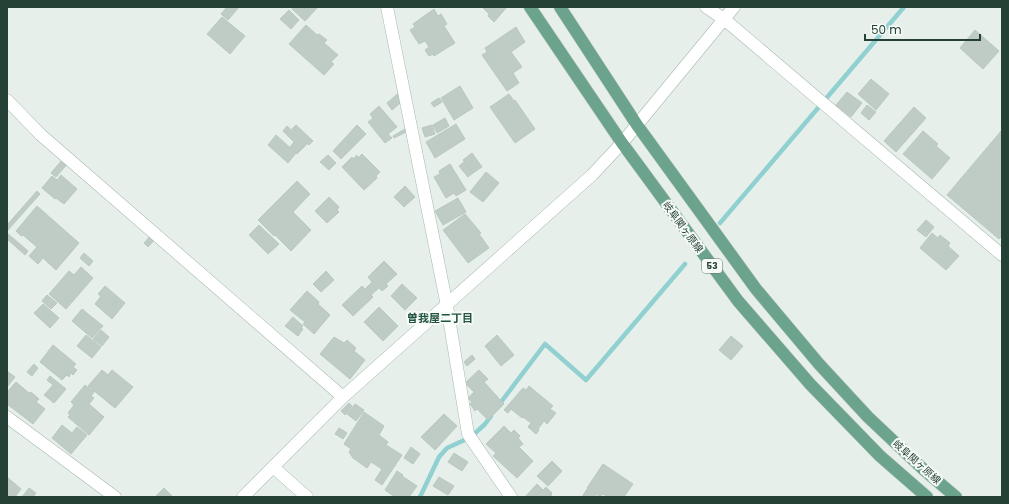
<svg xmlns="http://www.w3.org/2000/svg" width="1009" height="504" viewBox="0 0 1009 504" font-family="Poppins,'Noto Sans JP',sans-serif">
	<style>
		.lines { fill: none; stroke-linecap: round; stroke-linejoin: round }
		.stream { stroke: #91d0d1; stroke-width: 4.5 }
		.building { fill: #beccc5; stroke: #b9c8c0 }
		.street-casing { stroke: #a8b7b0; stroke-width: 13 }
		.primary-casing { stroke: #c2cac7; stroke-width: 13 }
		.street { stroke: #fff; stroke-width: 12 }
		.primary { stroke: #6ca38d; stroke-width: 12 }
		.labels { text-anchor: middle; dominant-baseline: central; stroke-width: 4; stroke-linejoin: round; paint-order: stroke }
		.shield { fill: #f7fbf8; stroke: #647970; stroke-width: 1 }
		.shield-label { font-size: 9px; font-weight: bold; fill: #254136 }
		.street-label { font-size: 10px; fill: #254136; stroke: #f7fbf8 }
		.neighbourhood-label { font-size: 11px; font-weight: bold; fill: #215340; stroke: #f7fbf8 }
	</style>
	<rect width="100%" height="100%" fill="#e6efea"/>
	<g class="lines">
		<path class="stream" d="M720,223L904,7
			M498,406L545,344L586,380L685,264
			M420,497L439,457L447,448L471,437L485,424L491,416"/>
	</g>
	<path class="building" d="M227,7H239L228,20L221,14Z
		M293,7H318L305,21L292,9Z
		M482,7H507L494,22L488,16L489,14Z
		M434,9L438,16L441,14L447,24L444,26L455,43L434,56L433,54L429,56L425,50L429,47L425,41L419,44L410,30L415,27L413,24Z
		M289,10L299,20L291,29L280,19Z
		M222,17L245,36L230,54L207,34Z
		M306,25L317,35L319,34L327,40L324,43L338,55L331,62L334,64L324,75L289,44Z
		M516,27L525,42L511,52L522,67L513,73L519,83L507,91L482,55L487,52L485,48Z
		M975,30L999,51L983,69L960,48Z
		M871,79L889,94L876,110L858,94Z
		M460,86L473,108L454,120L441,98Z
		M401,91L406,98L392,110L387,103Z
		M847,92L862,103L851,117L836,105Z
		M509,94L514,101L515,100L535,129L515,143L490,107Z
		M439,98L442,102L434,107L431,103Z
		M867,105L876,112L869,120L861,113Z
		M379,106L397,127L388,134L392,138L385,143L368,122L373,118L370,114Z
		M914,107L926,118L896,152L884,141Z
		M445,118L449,126L437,133L433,125Z
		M456,124L465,139L435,158L426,142Z
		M296,125L313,141L309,145L292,129Z
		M357,125L366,134L341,159L333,151Z
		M432,125L435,134L425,137L422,128Z
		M287,126L307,144L297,154L290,147L294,142L283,131Z
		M405,129L406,132L394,138L393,136Z
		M1002,130V236L999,239L947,195Z
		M923,131L938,144L936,146L950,158L932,179L903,154Z
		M276,135L296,153L288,163L268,145Z
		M472,153L482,167L473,173L463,160Z
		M362,154L380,172L376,176L377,178L364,190L342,167L352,157L353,159L357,155L358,158Z
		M328,155L336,163L329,170L320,162Z
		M63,159L68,163L56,177L51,173Z
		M464,162L473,173L468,177L459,166Z
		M450,164L466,190L456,196L454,193L446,198L434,177L440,174L439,171Z
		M486,172L499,183L483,202L470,192Z
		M61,175L77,189L64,204L56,198L55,199L42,188L52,176L57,180Z
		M297,181L310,194L293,212L311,230L291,251L275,235L274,236L258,220Z
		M405,186L415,197L404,207L394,197Z
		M37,191L40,194L8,230L7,225Z
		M329,197L339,207L337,210L339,212L327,223L315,211Z
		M458,198L466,212L443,225L435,211Z
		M37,206L79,243L56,270L43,258L38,264L29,256L37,247L23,235L21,236L16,231Z
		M465,214L481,233L479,234L489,248L468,263L443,230Z
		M926,220L934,227L926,237L917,230Z
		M259,225L279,244L268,254L249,235Z
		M7,233L28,251L25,255L7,239Z
		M932,233L938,238L940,235L950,243L948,246L959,256L946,270L920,248Z
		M152,234L156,238L148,247L144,243Z
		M84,253L93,261L89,266L80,258Z
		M384,261L397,274L386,284L388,286L382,291L379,288L371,295L373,297L353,316L342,305L362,286L365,289L372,282L368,277Z
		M81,267L93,278L66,309L49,294L69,271L74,275Z
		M326,271L334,280L321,292L313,284Z
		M402,284L417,298L405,310L391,296Z
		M105,286L125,303L112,319L95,304L101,296L98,294Z
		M307,291L319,302L318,304L330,315L314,334L303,324L305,322L290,310Z
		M47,295L57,303L51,309L42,301Z
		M43,304L59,318L50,328L34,313Z
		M379,307L398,326L383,341L364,322Z
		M82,309L103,326L92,338L72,321Z
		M293,317L303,326L301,328L303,329L298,336L285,326Z
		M101,330L109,337L102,346L93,339Z
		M86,335L101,347L92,358L77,346Z
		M497,335L514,355L501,366L485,346Z
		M731,336L743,346L731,360L719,350Z
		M334,337L344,343L347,340L356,348L354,351L365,360L350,379L320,354Z
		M53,345L76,364L73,367L77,370L73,375L71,373L69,377L67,375L62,380L40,362Z
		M472,355L475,359L467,366L464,362Z
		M34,364L38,368L32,376L27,372Z
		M102,370L108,375L112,370L133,387L115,408L88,386Z
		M479,370L488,379L484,382L504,404L488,420L477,409L475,411L470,404L472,402L468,398L474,392L465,383Z
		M7,371L15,377L7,387Z
		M50,376L66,389L54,403L44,395L53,385L47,380Z
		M16,382L29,393L31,392L39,399L36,402L45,409L33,424L7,404V392Z
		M85,385L94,392L91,396L94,398L89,404L104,417L89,435L68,417L70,415L68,413L74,405L71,402Z
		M529,386L553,406L550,409L556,413L547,424L544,421L538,429L539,430L536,434L528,427L531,423L523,417L522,418L511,409L508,413L504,410L523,388L526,390Z
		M349,403L352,406L345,415L341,411Z
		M355,404L364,410L356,421L347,414Z
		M364,412L384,426L379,435L388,442L386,445L402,455L382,485L375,480L382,469L371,462L367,468L353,458L349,452L351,449L344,444Z
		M444,414L457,426L435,450L421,437Z
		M62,425L72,433L77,427L87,435L71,454L52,438Z
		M504,426L511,433L514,430L520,436L518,438L523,444L519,447L533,461L517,478L493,456L496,453L486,444Z
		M339,428L347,433L343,439L335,434Z
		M411,447L420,454L413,464L404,458Z
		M454,453L468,462L462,471L448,462Z
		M552,461L562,471L548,486L537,476Z
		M603,464L633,484L624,497H608L603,494L600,497L587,488Z
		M397,471L403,475L402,476L417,486L409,497H395L385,490Z
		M7,477L21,489L15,497H7Z
		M439,477L454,486L448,495L433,486Z
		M537,484L543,490L546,487L552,493L551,495L552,497H525Z
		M29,488L36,493L33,497H22Z
		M164,488L173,497H155Z
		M587,489L596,495L594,497H582Z"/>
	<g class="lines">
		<defs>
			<path id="street" d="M387,7L447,306L468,434L511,497
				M706,7L724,19L1002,255
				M7,100L41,135L343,397
				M7,417L115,497
				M273,467L307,497
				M243,497L343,397L592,175L622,143L734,7"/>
			<path id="primary" d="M530,7L622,143L738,301L810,384L880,456L927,497
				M560,7L637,125L756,289L819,364L868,417L923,469L956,497"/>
		</defs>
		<use href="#street" class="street-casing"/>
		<use href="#primary" class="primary-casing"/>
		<use href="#street" class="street"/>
		<use href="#primary" class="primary"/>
	</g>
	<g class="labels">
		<rect class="shield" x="702" y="259" width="20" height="14" rx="3"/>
		<g class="shield-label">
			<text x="712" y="266">53</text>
		</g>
		<g class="street-label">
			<text transform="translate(683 227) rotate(54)">岐阜関ヶ原線</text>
			<text transform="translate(917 462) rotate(42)">岐阜関ヶ原線</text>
		</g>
		<g class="neighbourhood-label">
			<text x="440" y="318">曽我屋二丁目</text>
		</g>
	</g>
	<rect width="1009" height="504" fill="none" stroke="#254136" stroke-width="16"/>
	<path d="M865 34v6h115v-6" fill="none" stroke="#254136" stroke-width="2"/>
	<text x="871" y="34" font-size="12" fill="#254136" stroke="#f7fbf8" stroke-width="3" paint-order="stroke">50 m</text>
</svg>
